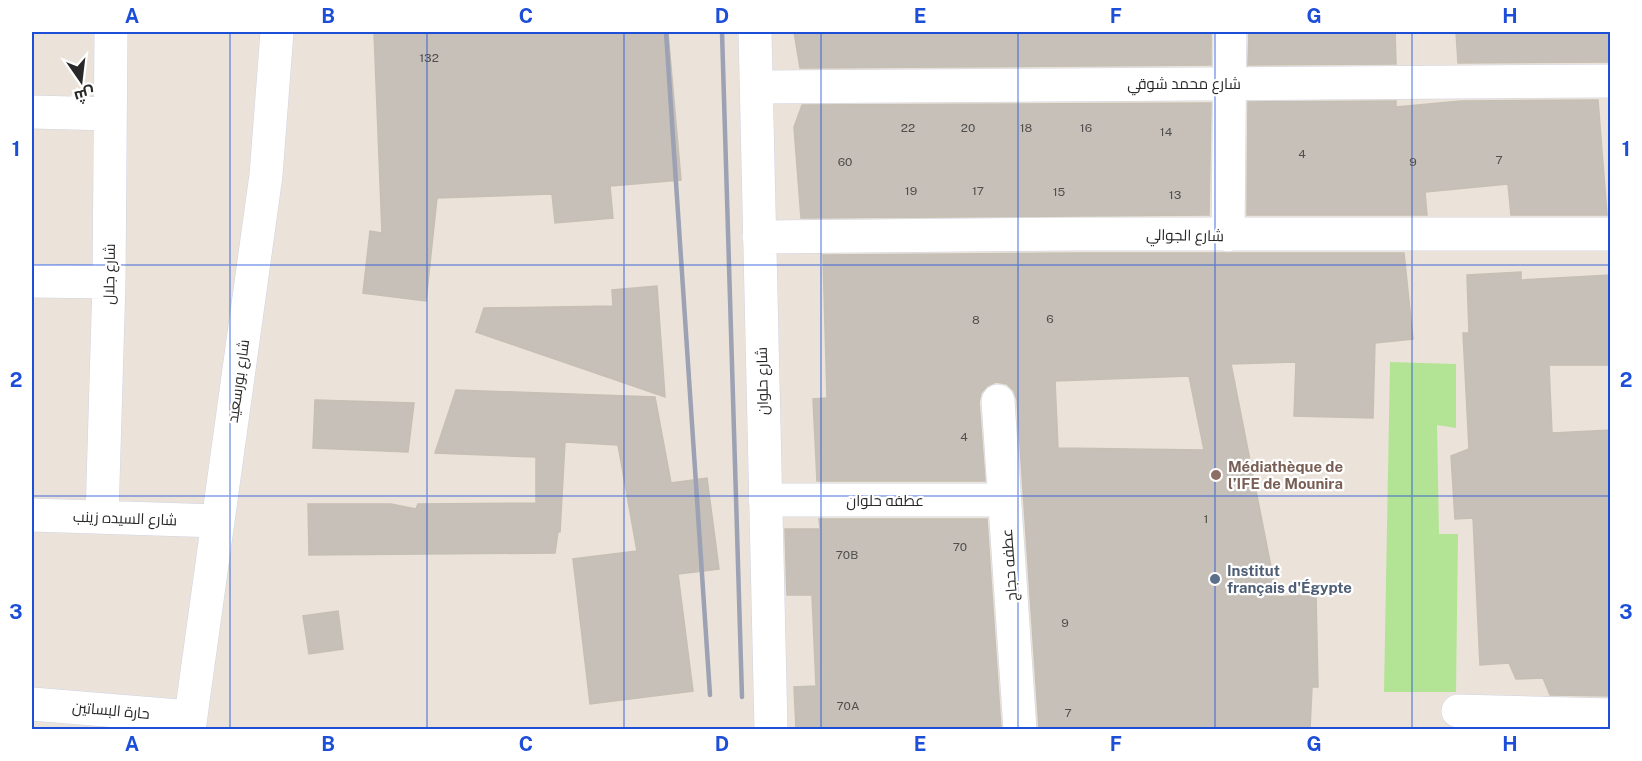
<svg xmlns="http://www.w3.org/2000/svg" width="1642" height="761" viewBox="0 0 1642 761" font-family="'Public Sans',Cairo,sans-serif">
	<style>
		.green { fill: #b3e394 }
		.building { fill: #c6c0b9; stroke: #c6bfb3; stroke-width: 1.5; fill-rule: evenodd }
		.lines { fill: none; stroke-linecap: round; stroke-linejoin: round }
		.minor-casing { stroke: #cfd3e2; stroke-width: 34 }
		.minor { stroke: #fff; stroke-width: 33 }
		.rail { stroke: #9ca1b3; stroke-width: 4.5 }
		.grid { fill: none; stroke: #1d4ed8; stroke-width: 1.5; stroke-opacity: 0.55 }
		.education-dot { fill: #8d6e63; stroke: #fff; stroke-width: 2 }
		.service-dot { fill: #5c6f8a; stroke: #fff; stroke-width: 2 }
		.labels { text-anchor: middle; dominant-baseline: central; stroke-width: 4.5; stroke-linejoin: round; paint-order: stroke }
		.number-label { font-size: 12px; fill: #504e4c }
		.street-label { font-size: 15px; fill: #282828; stroke: #fff }
		.education-label { font-size: 15px; font-weight: bold; fill: #785e54; stroke: #fff; text-anchor: start }
		.service-label { font-size: 15px; font-weight: bold; fill: #4e5e75; stroke: #fff; text-anchor: start }
		.neatline { fill: none; stroke: #1d4ed8; stroke-width: 2 }
		.grid-label { font-size: 20px; text-anchor: middle; font-weight: bold; fill: #1d4ed8 }
	</style>
	<rect width="100%" height="100%" fill="#ebe3d9"/>
	<path class="green" d="M1390,362L1456,364V428L1437,425L1439,534H1458L1456,692H1384Z"/>
	<path class="building" d="M374,32H668L681,180L610,186L613,218L555,223L552,194L437,198L426,301L363,293L370,231L382,233Z
		M794,32H1211V65L800,68Z
		M1249,32H1395L1396,64L1248,65Z
		M1456,32H1611V62L1458,63Z
		M1598,100L1607,215H1511L1508,184L1425,192L1427,215H1247L1248,102L1396,101V107L1461,101Z
		M1211,103L1209,215L801,218L794,127L802,105Z
		M1077,253H1404L1413,339L1375,343L1373,418L1294,416L1296,362L1231,364L1277,597L1316,594L1318,687H1312L1310,729H1039L1017,400L1014,391L1007,384L996,382L987,386L981,393L979,402L985,481H817L813,399L827,398L823,255ZM1189,376L1204,450L1058,448L1055,381Z
		M1521,272V280L1611,275V365H1549L1552,433L1611,430V696L1550,695L1543,678L1516,679L1509,663L1480,665L1473,518L1455,519L1451,456L1469,449L1463,333H1469L1467,275Z
		M657,286L665,397L476,332L484,308L613,306L612,290Z
		M456,390L655,397L671,483L707,478L719,569L678,574L693,691L590,704L573,559L637,551L618,445L565,442L560,532H558L555,553L309,555L308,504H391L416,509L418,504L536,503V457L435,453Z
		M315,400L414,403L408,452L313,448Z
		M819,519H987L1001,729H796L794,687L816,686L812,595H787L785,529H820Z
		M338,611L343,649L309,654L303,616Z"/>
	<g class="lines">
		<defs>
			<path id="minor" d="M755,32L771,730
				M757,87L1610,81
				M32,112L110,114
				M1228,235L1230,32
				M759,237L1077,234H1610
				M32,281L109,282
				M998,401L1020,730
				M765,500H1004
				M32,515L218,521
				M102,517L109,282L111,32
				M32,704L191,717
				M1458,711L1610,715
				M189,730L266,175L277,32"/>
		</defs>
		<use href="#minor" class="minor-casing"/>
		<use href="#minor" class="minor"/>
		<path class="rail" d="M666,32L710,695
			M722,32L742,697"/>
	</g>
	<path class="grid" d="M230,32V730M427,32V730M624,32V730M821,32V730M1018,32V730M1215,32V730M1412,32V730M32,265H1610M32,496H1610"/>
	<circle class="education-dot" cx="1216" cy="475" r="6"/>
	<circle class="service-dot" cx="1215" cy="579" r="6"/>
	<g class="labels">
		<g class="number-label">
			<text x="429" y="58">132</text>
			<text x="908" y="128">22</text>
			<text x="968" y="128">20</text>
			<text x="1026" y="128">18</text>
			<text x="1086" y="128">16</text>
			<text x="1166" y="132">14</text>
			<text x="1302" y="154">4</text>
			<text x="1499" y="160">7</text>
			<text x="845" y="162">60</text>
			<text x="1413" y="162">9</text>
			<text x="911" y="191">19</text>
			<text x="978" y="191">17</text>
			<text x="1059" y="192">15</text>
			<text x="1175" y="195">13</text>
			<text x="1050" y="319">6</text>
			<text x="976" y="320">8</text>
			<text x="964" y="437">4</text>
			<text x="1206" y="519">1</text>
			<text x="960" y="547">70</text>
			<text x="847" y="555">70B</text>
			<text x="1065" y="623">9</text>
			<text x="848" y="706">70A</text>
			<text x="1068" y="713">7</text>
		</g>
		<g class="street-label">
			<text x="1184" y="83">شارع محمد شوقي</text>
			<text transform="translate(1185 235) rotate(1)">شارع الجوالي</text>
			<text transform="translate(109 274) rotate(-89)">شارع جلال</text>
			<text transform="translate(238 381) rotate(-82)">شارع بورسعيد</text>
			<text transform="translate(762 381) rotate(-91)">شارع حلوان</text>
			<text x="885" y="500">عطفه حلوان</text>
			<text transform="translate(125 518) rotate(2)">شارع السيده زينب</text>
			<text transform="translate(1009 565) rotate(-94)">عطفه حجاج</text>
			<text transform="translate(111 710) rotate(5)">حارة البساتين</text>
		</g>
		<g class="education-label">
			<text x="1228" y="466">Médiathèque de<tspan x="1228" dy="17">l’IFE de Mounira</tspan></text>
		</g>
		<g class="service-label">
			<text x="1227" y="570">Institut<tspan x="1227" dy="17">français d'Égypte</tspan></text>
		</g>
	</g>
	<rect width="1642" height="761" fill="none" stroke="#ffffff" stroke-width="66"/>
	<g transform="translate(81 81) rotate(166)" stroke="#ffffff" stroke-width="4.5" paint-order="stroke">
	<path d="M0-4.5L10 22L0 15L-10 22Z" fill="#282828"/>
	<text y="-9" font-size="16" font-weight="bold" text-anchor="middle" fill="#282828">ش</text>
	</g>
	<rect x="33" y="33" width="1576" height="695" class="neatline"/>
	<g class="grid-label">
		<text x="132" y="23">A</text>
		<text x="328" y="23">B</text>
		<text x="526" y="23">C</text>
		<text x="722" y="23">D</text>
		<text x="920" y="23">E</text>
		<text x="1116" y="23">F</text>
		<text x="1314" y="23">G</text>
		<text x="1510" y="23">H</text>
		<text x="16" y="156">1</text>
		<text x="1626" y="156">1</text>
		<text x="16" y="387">2</text>
		<text x="1626" y="387">2</text>
		<text x="16" y="619">3</text>
		<text x="1626" y="619">3</text>
		<text x="132" y="751">A</text>
		<text x="328" y="751">B</text>
		<text x="526" y="751">C</text>
		<text x="722" y="751">D</text>
		<text x="920" y="751">E</text>
		<text x="1116" y="751">F</text>
		<text x="1314" y="751">G</text>
		<text x="1510" y="751">H</text>
	</g>
</svg>
